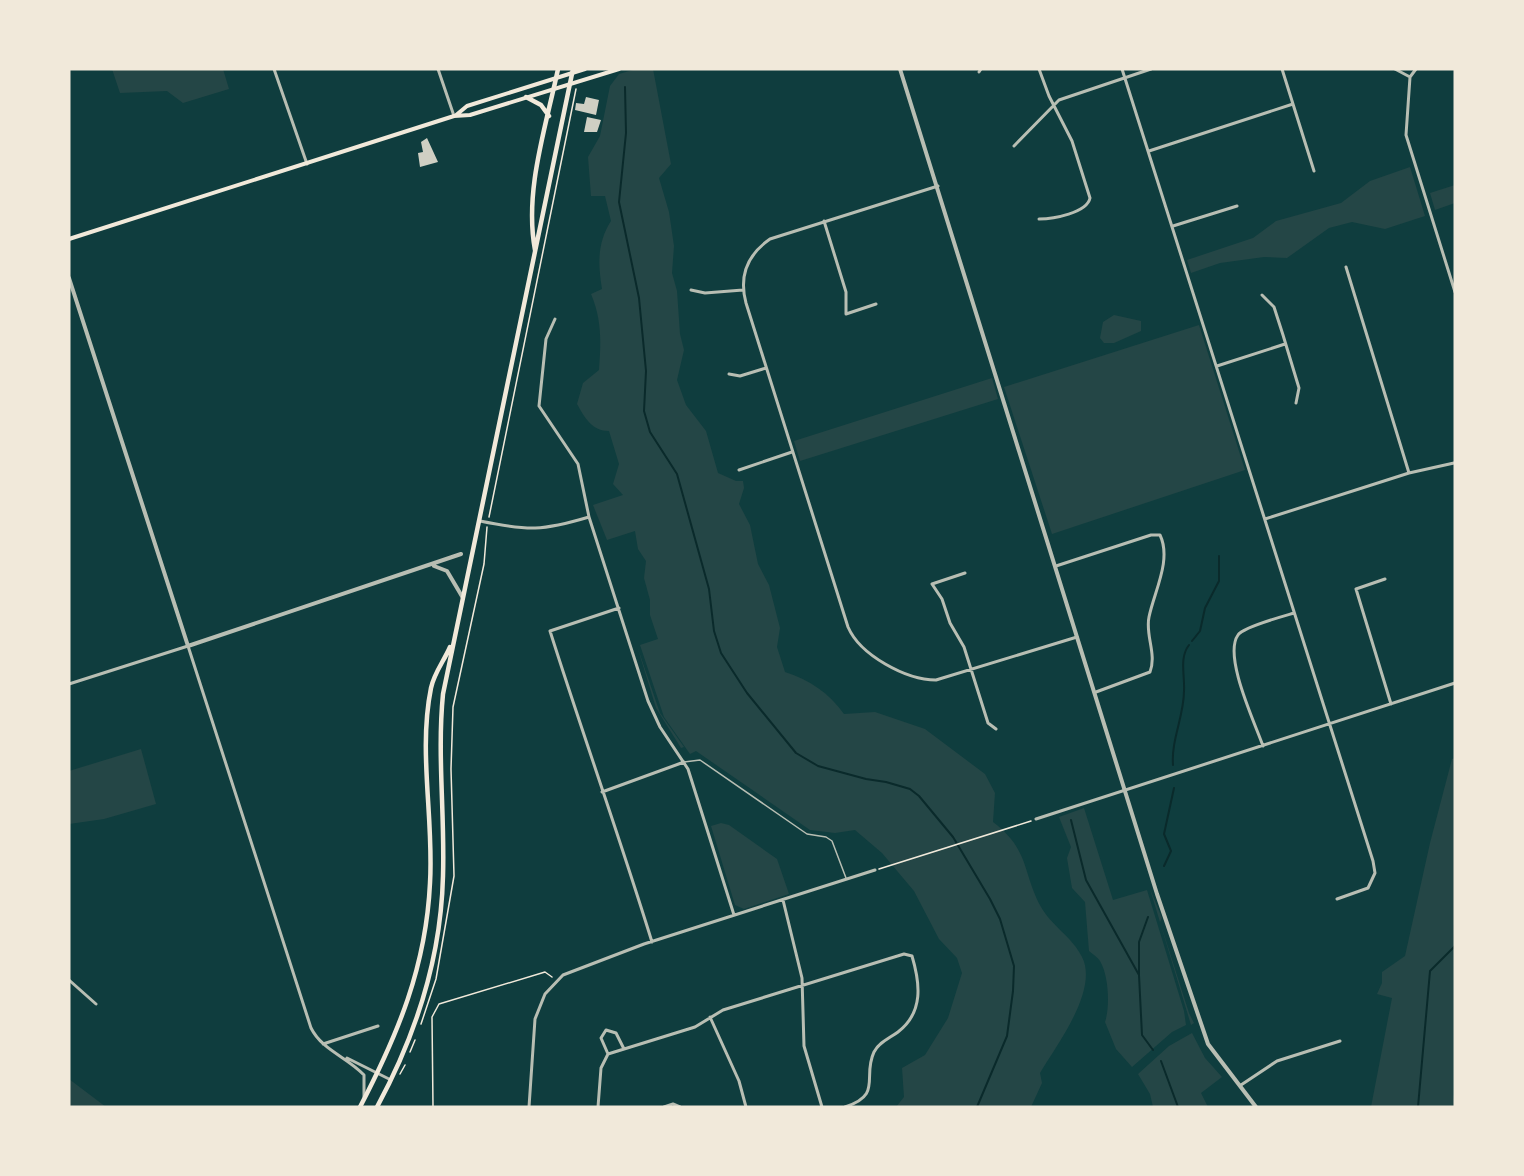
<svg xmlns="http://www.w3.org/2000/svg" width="1524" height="1176" viewBox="0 0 1524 1176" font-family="Signika,sans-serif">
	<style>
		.green { fill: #244646 }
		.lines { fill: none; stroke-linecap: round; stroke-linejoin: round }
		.stream { stroke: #0a2a2b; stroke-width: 2 }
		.building { fill: #cfcfc3 }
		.path { stroke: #f1e9da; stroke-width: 1.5 }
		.service { stroke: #b8beb3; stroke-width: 1.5 }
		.minor { stroke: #b8beb3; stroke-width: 3 }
		.tertiary { stroke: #b8beb3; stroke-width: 4 }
		.secondary { stroke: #f1e9da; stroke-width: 4 }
		.primary { stroke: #f1e9da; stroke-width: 4.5 }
	</style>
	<rect width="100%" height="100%" fill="#0f3d3e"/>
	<path class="green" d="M112,69H223L229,89L183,103L167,91L120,93Z
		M636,69H653L671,164L659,178L669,212L674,246L672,273L677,291L680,334L684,350L677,380L686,405L706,431L718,473L736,481H743L744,488L739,504L750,525L758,564L769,585L780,628L777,647L785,672C810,680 829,693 844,714L875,712L925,729L985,774L995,793L993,822C1030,850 1022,872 1041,907C1051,925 1073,938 1082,957C1099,990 1056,1046 1040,1073L1042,1083L1031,1107H896L904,1097L902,1068L925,1055L948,1018L962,973L957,958L939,939L914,891L882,853L855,830L835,833L810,830L696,751L690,754L664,717L640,645L658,639L650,615V600L644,578L646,561L638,549L635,531L607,540L593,505L623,495L613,484L619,464L609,431C592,431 585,418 577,404L583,383L599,370C601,342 602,320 591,294L602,289C598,264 597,243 611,221L605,196H591L588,157L600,136L610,86L619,74Z
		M1410,167L1425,216L1385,229L1352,222L1329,228L1287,258L1264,257L1220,263L1191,273L1187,260L1253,238L1276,221L1341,203L1370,181Z
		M1455,185V203L1435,210L1430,193Z
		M1114,315L1141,321V331L1114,343H1104L1100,338L1103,322Z
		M1199,325L1245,470L1052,534L1004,387Z
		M992,378L998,399L800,461L794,441Z
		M637,646L660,713L684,747L681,748L656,708Z
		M141,749L156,804L104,819L69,824V771Z
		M1455,758L1453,1094L1455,1107H1371L1392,998L1377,994L1382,983V972L1405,956L1430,843L1452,759Z
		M1084,808L1113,900L1147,890L1184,1011L1186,1025L1172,1032L1132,1067L1116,1049L1105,1022C1110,1007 1109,976 1100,961C1098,958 1093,954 1089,951L1085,902L1072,888L1067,858L1071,847L1059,817Z
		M721,823L729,825L777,859L789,894L744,909L735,905L711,826Z
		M1150,889L1162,918L1160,922L1189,1013L1194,1023L1191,1025Z
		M1192,1033L1205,1058L1222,1077L1201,1093L1208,1107H1153L1150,1094L1138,1074L1169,1046Z
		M69,1079L106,1107H69Z"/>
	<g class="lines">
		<path class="stream" d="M625,87L626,133L619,202L639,298L646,371L644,411L650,432L677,474L709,589L714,631L721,653L747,693L796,753L818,766L866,779L886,782L910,789L919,796L953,837L990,899L1000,919L1014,966L1013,991L1007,1036L977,1107
			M1192,641L1200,631L1205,608L1219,581V556
			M1173,765C1171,740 1184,716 1184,691C1185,675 1179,658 1189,645
			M1071,820L1086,880L1139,975
			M1164,866L1171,851L1164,834L1174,788
			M1148,917L1139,942V975L1142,1035L1153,1050
			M1161,1061L1178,1107
			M1418,1107L1430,971L1455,946"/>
	</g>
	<path class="building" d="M586,97L599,100L596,115L575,110L576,103L584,104Z
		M587,117L601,120L597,132H584Z
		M427,138L438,162L420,167L418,153L423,152L421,142Z"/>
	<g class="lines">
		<path class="path" d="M489,517L576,89
			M879,869L1031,821
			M421,1024L436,979L454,876L451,769L453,707L484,564L487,527
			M410,1052L415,1040
			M400,1074L405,1065
			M433,1107L432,1017L439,1004L545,972L552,977"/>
		<path class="service" d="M684,762L700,760L807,834L826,837L832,841L846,878"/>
		<path class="minor" d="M274,69L307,164
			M438,69L454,116
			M1122,69L1373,861L1375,873L1368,888L1337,899
			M1282,69L1314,171
			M1395,69L1410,77
			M1416,69L1410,77L1406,135L1455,292
			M979,72L981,69
			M1014,146L1059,100L1151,69
			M1149,151L1293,104
			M938,186L770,239C747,255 739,277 746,303L848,627C860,655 906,680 936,680L1077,637
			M1039,219C1053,219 1087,213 1090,198L1072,141L1049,96L1039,69
			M824,221L846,292V314L876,304
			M1173,226L1237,206
			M1346,267L1409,473
			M691,290L705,293L743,290
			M1262,295L1274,307L1283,335L1299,388L1296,403
			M555,319L546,339L539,406L578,464L589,517L648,701L660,727L688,769L734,915
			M1217,366L1285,344
			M729,374L740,376L766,368
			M739,470L792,452
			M1265,519L1409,473L1454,463
			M480,521C529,531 542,531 589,517
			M1056,566L1151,535H1160C1172,560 1154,592 1149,617C1145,635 1157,654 1150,672L1096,692
			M965,573L932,584L942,599L950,623L964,647L988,723L996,729
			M1385,579L1356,589L1391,704
			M619,608L550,631C583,735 620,838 652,942
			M69,684L188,646L311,1028C322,1050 347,1057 364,1075V1097
			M1263,746C1255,723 1223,656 1238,635C1243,627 1284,616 1294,613
			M602,792L684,762
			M1036,819L1455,683
			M783,900L802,978L804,1046L822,1107
			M69,980L96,1004
			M710,1017L739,1081L746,1107
			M323,1044L378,1026
			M608,1054L695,1027L723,1010L904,954L912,956C920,983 924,1012 898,1032C890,1038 879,1042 874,1052C862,1077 883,1095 845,1107
			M608,1054L601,1038L606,1030L616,1033L624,1049
			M347,1058L391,1080
			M1241,1085L1277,1061L1340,1041
			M529,1107L535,1019L545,994L563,975L644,944L875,870
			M598,1107L601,1068L608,1054
			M664,1107L673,1104L680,1107"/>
		<path class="tertiary" d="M900,69L1157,894L1208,1044L1256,1107
			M69,278L188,646L461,554
			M434,566L447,571L463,598"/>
		<path class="secondary" d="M455,116L467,106L585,69
			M69,239L454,116L470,115L619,69"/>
		<path class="primary" d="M526,97L541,105L549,116
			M535,250C524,191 546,127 558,69
			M360,1107C398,1034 426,967 430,883C434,819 418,752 431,688C434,673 444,661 450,647
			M377,1107C416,1035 441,959 443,876C445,815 437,755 443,694L573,69"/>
	</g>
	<rect width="1524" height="1176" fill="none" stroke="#f1e9da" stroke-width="141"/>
</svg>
